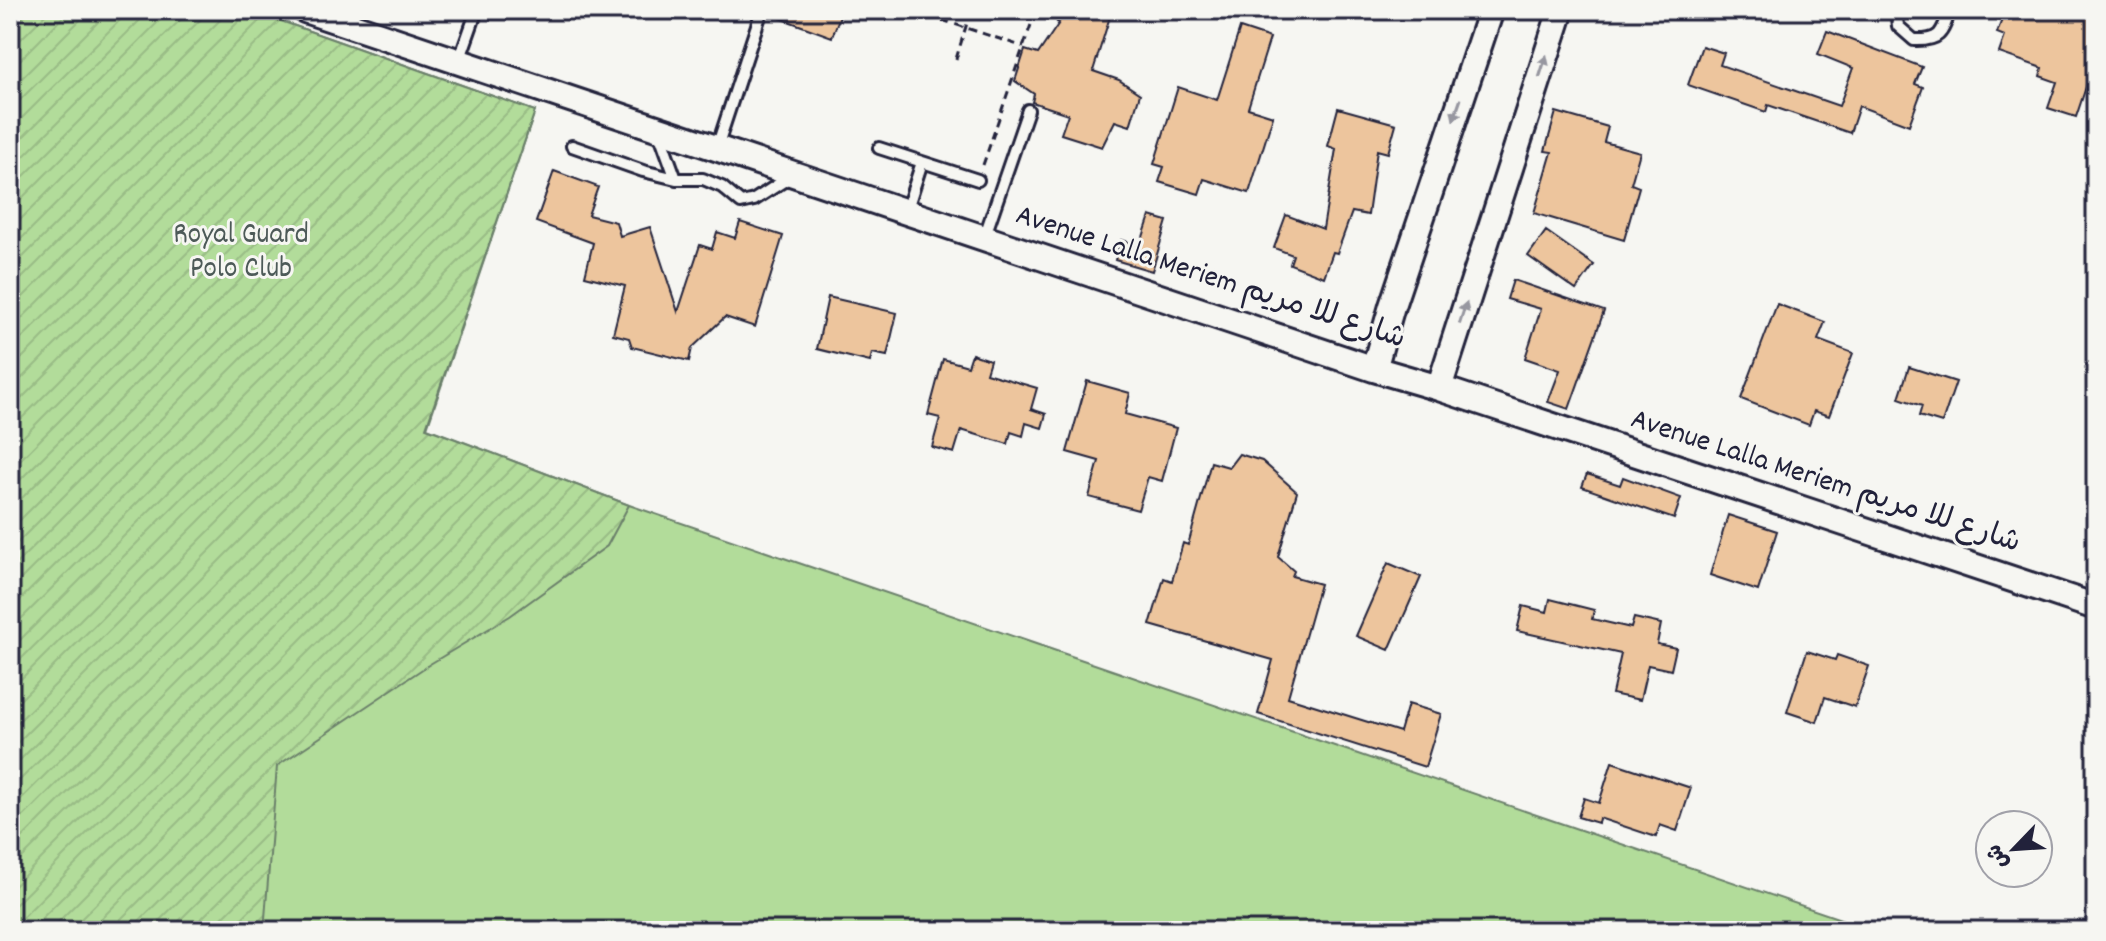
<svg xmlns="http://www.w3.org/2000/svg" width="2106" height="941" viewBox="0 0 2106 941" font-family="Dekko,'Playpen Sans Arabic',sans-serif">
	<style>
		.grass { fill: #b2dc9a; stroke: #6a7f6a; stroke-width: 2 }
		.garden { fill: url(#garden-furrows); stroke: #6a7f6a; stroke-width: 2 }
		.building { fill: #edc59d; stroke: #22223b; stroke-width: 2 }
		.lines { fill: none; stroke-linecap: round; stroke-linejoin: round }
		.service-casing { stroke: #22223b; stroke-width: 16 }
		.tertiary-casing { stroke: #22223b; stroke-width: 30 }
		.path { stroke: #22223b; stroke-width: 3; stroke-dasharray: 8 6; stroke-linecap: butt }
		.service { stroke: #f6f6f2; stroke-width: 10 }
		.tertiary { stroke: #f6f6f2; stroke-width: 24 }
		.oneway { fill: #9797a0 }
		.labels { text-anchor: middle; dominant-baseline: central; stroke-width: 6; stroke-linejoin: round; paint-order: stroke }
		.park-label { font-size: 30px; fill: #4d5a58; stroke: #f6f6f2 }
		.street-label { font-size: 30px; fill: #22223b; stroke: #f6f6f2 }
	</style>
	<defs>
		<pattern id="garden-furrows" width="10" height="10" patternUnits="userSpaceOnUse" patternTransform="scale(2)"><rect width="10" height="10" fill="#b2dc9a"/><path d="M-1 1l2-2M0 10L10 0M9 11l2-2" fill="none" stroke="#99bc86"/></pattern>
	</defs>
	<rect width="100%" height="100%" fill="#f6f6f2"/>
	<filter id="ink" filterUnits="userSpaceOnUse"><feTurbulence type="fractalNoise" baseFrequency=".0125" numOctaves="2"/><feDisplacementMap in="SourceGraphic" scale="16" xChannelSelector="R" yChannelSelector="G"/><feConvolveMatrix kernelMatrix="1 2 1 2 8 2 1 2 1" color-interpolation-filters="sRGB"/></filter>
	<g filter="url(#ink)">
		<path class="grass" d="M10,10H250L535,111L427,428L629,505L1876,931H10Z"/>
		<path class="garden" d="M10,10H250L535,111L426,428L629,505L607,546L510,616L430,664L277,766L264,931H10Z"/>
		<path class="building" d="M770,10H842L832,37L769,14Z
			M1065,10H1112L1093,71L1119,80L1140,94L1130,126L1115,121L1102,147L1061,134L1068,114L1032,102L1034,94L1015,81L1025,50L1038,54L1059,23L1057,22Z
			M2016,10H2096V57L2076,117L2048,108L2057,82L2040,76L2042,68L1999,53L2005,36L1997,33L2005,11L2015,15Z
			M1240,28L1270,38L1248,108L1273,116L1249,193L1204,179L1199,194L1159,182L1164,167L1154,164L1178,87L1217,100Z
			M1827,31L1922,67L1915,84L1923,87L1909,125L1859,106L1850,133L1768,105L1766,112L1688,85L1702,46L1724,53L1720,65L1839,106L1853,68L1818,54Z
			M1338,108L1396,124L1388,153L1377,150L1368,215L1352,212L1337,253L1333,252L1324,277L1290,264L1293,255L1274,248L1286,215L1323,229L1336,149L1328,146Z
			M1556,112L1608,127L1604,142L1640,152L1631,184L1639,187L1624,240L1534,213L1552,152L1545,151Z
			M554,171L598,187L588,215L616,222L620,236L650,227L678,312L700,245L712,249L717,232L735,238L740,222L783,236L755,327L725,317L692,348L689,361L632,347L629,338L613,334L625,286L585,276L593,243L536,222Z
			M1150,216L1167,221L1152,271L1115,260L1121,240L1140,246Z
			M1546,231L1594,265L1576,290L1528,256Z
			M1513,280L1604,311L1569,409L1548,402L1560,370L1525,358L1541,309L1507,299Z
			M828,297L897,313L887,356L872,353L870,362L817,349Z
			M1777,304L1825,322L1818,340L1853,353L1829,416L1814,411L1809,425L1741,399Z
			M972,354L990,360L986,373L1037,388L1031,409L1046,414L1042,428L1026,423L1023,436L1011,432L1008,444L961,430L954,453L932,447L940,418L928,415L943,359L968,366Z
			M1909,367L1956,382L1942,423L1919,416L1922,406L1899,398Z
			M1087,381L1130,393L1125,414L1176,428L1162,481L1148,477L1138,510L1089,497L1099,461L1067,452Z
			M1239,454L1262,461L1297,492L1278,557L1294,571L1292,576L1320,584L1288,697L1400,732L1408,704L1441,714L1425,767L1258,714L1273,660L1150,625L1164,578L1172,581L1183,543L1188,545L1211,462L1229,467Z
			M1587,474L1620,485L1623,477L1681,498L1674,519L1582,487Z
			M1728,515L1777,531L1758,591L1710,575Z
			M1388,563L1421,577L1389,650L1356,636Z
			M1550,599L1594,610L1592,619L1631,628L1634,618L1661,624L1657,644L1676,648L1671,670L1648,665L1640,700L1612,694L1621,654L1517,631L1523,606L1547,612Z
			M1807,651L1835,660L1837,655L1869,666L1855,707L1825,697L1817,722L1787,712Z
			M1612,762L1691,788L1677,831L1660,825L1656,837L1599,818L1598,823L1578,817L1584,798L1599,803Z"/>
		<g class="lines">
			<defs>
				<path id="service" d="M1896,10L1898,26L1914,40C1940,41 1942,34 1950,10
					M459,61L477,10
					M659,132L676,179
					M572,146L643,171L676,179H703L722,187L741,203L754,200L793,175
					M717,147L762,10
					M879,148L978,180
					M906,212L922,162
					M984,238L1028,110"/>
				<path id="tertiary" d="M305,10L1374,369L1439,388L2096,607
					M1374,369L1392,306L1491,10
					M1439,388L1561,10"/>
			</defs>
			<use href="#service" class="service-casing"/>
			<use href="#tertiary" class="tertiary-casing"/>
			<path class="path" d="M942,20L1024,47
				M956,59L971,10
				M983,165L1036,10"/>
			<use href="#service" class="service"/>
			<use href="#tertiary" class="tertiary"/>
		</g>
		<defs><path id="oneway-solid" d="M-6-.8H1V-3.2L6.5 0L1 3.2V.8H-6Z" transform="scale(2)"/></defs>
		<g class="oneway">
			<use href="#oneway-solid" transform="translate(1543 66) rotate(-72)"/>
			<use href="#oneway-solid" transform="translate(1457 110) rotate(109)"/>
			<use href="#oneway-solid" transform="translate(1463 313) rotate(-72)"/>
		</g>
	</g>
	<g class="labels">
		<g class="park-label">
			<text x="241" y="236">Royal Guard<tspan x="241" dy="34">Polo Club</tspan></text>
		</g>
		<g class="street-label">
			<text transform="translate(1210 279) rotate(18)">Avenue Lalla Meriem شارع للا مريم</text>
			<text transform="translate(1825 483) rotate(18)">Avenue Lalla Meriem شارع للا مريم</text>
		</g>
	</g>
	<rect width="2106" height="941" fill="none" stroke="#f6f6f2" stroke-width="40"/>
	<rect x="20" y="20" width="2066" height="901" fill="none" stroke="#22223b" stroke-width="3" filter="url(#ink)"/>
	<g transform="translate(2014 849) rotate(245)"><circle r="38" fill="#f6f6f2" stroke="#a1a1a9" stroke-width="2"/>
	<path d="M0-6L14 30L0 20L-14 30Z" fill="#22223b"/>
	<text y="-12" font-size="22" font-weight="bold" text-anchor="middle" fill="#22223b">ش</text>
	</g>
</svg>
